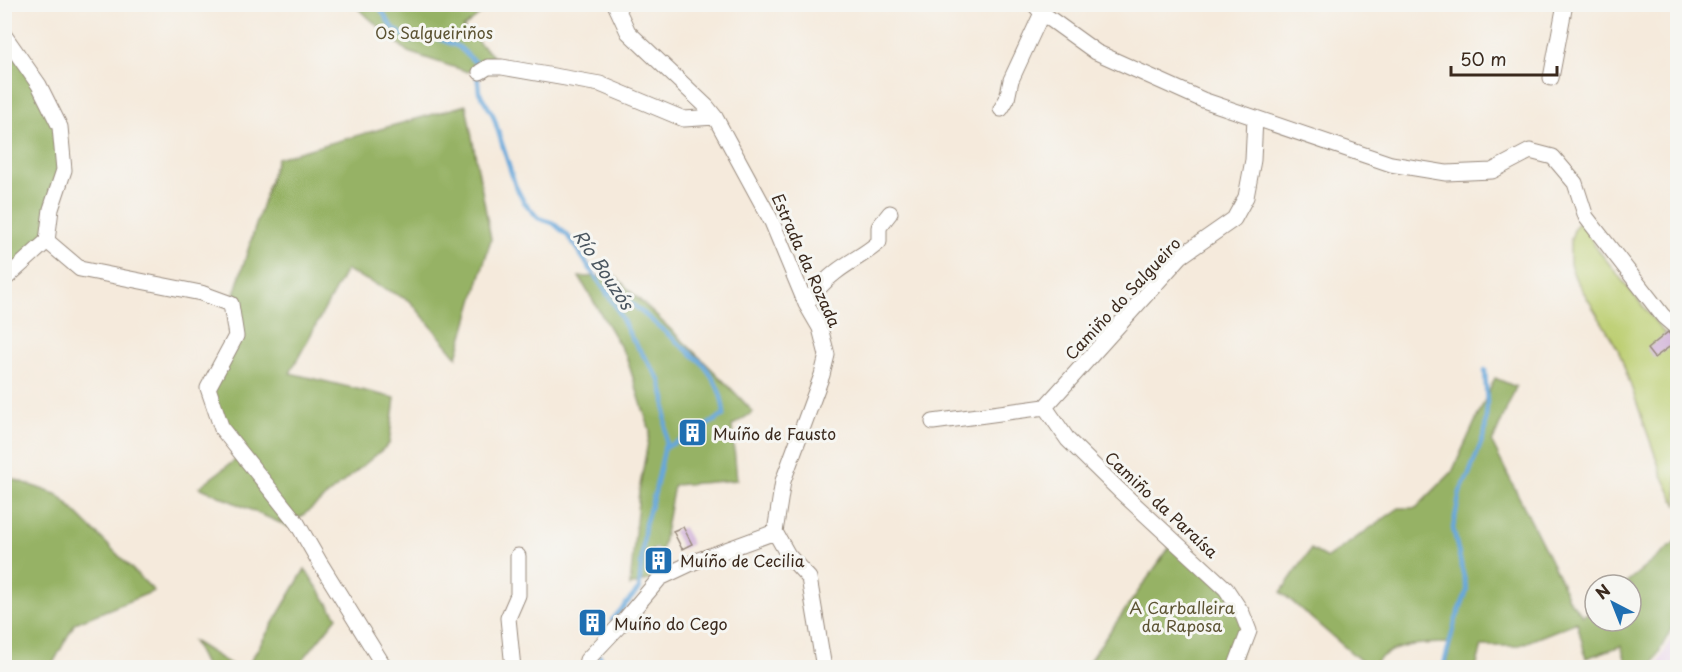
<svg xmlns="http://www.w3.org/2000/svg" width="1682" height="672" viewBox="0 0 1682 672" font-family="'Playpen Sans',sans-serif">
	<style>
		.built { fill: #ead1ec }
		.green { fill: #bdcf73; stroke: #7c7c48; stroke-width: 1.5 }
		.forest { fill: #96b265; stroke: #686e42; stroke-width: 1.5 }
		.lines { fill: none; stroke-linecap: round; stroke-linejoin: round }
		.stream { stroke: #66a7da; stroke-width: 4.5 }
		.building { fill: #cfaed7 }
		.minor-casing { stroke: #988a7d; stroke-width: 17 }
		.minor { stroke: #fff; stroke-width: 15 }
		.labels { text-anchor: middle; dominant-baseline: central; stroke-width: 6; stroke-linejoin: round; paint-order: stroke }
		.park-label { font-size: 16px; fill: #5c5333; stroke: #f6f6f2 }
		.street-label { font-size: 16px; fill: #3b2a1e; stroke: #f6f6f2 }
		.poi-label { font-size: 16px; fill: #3b2a1e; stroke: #f6f6f2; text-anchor: start }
		.water-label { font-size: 18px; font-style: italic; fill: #4a5660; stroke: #f6f6f2 }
	</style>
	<rect width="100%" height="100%" fill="#f6f6f2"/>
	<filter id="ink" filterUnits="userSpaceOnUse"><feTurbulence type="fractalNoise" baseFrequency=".0167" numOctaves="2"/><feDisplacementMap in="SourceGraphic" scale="12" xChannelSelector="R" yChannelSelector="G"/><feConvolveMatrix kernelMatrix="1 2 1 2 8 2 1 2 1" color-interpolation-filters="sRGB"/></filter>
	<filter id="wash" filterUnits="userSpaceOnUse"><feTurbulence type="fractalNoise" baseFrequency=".008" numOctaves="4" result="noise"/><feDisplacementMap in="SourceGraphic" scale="24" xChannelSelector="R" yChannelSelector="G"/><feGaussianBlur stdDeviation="1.35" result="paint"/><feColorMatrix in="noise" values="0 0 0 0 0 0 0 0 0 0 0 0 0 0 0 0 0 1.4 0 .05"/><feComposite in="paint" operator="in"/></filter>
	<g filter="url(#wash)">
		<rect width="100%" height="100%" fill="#f5eadc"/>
		<path class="built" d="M1677,628V667H1656Z"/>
		<path class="green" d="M1580,222L1584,225L1595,246L1665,334L1668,332L1677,343V506L1662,475L1618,349L1575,278L1570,264V242L1575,227Z"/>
		<path class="forest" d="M354,5H492L463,28L493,56L468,72L408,52Z
			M4,35L60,127L64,170L47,241L4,280Z
			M466,105L491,239L457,357L410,301L346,270L290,373L395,398L389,444L289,527L199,487L242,455L208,388L236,336L231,304L277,158Z
			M615,276C661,322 710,364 753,412L732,426L737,480L674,485L657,577L630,586L639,491L650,431L626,356L579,277Z
			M1495,378L1516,387L1492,443L1562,583L1568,599L1583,616L1595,607V621H1631V585H1623L1677,541V618L1651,667H1628L1621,646L1586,658L1577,622L1517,646H1482L1476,667H1445L1451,643C1424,643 1389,643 1371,667H1368L1281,592L1311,549L1327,558L1399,508H1416L1452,472Z
			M5,476L58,495L154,591L75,623L51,667H5Z
			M1174,541L1226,589L1249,631L1235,667L1084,668Z
			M305,569L337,617L297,667H247Z
			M193,641L235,667H206Z"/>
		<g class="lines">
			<path class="stream" d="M378,4L391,26L411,41L427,34L459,47L476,63L479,92L493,115L515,185L524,202L538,218L553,223L568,236L616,307L631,337L660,380L665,399L666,441L655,492L645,524L639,589L612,620
				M604,289L624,297L702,363C715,379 723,394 724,415L704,427
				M664,448L687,437
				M600,656L603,668
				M1443,668L1455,622L1467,591L1453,528L1460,492L1469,474L1485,433L1487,404L1485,370"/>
		</g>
		<g id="blocks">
			<path class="building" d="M1668,332L1676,342L1654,358L1647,349Z
				M695,425L700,435L690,440L685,430Z
				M683,527L692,544L682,549L673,531Z
				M656,548L670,564L662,571L648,555Z
				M595,615L602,624L591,632L585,623Z"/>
		</g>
	</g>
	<g filter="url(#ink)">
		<use href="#blocks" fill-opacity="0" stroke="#988a7d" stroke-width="1.5"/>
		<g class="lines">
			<defs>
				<path id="minor" d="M615,4L628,32L707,107L715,117L772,222L806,304L820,328L827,355L822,375L783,481L775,532L788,555L809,578L824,668
					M1034,4L1042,13L1096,52L1203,100L1391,164L1446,173L1492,171L1530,151L1553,157L1575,183L1586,217L1663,316L1678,329
					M4,35L39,85L60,127L64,170L51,209L47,241L80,269L201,293L231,304L236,336L208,388L222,429L297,523L320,563L385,668
					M480,72L488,67H502L600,84L684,119L715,117
					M1551,78L1565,4
					M1001,109L1007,99L1011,80L1042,13
					M4,280L47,241
					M806,304C815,292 824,281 836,272C850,261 866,254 879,242V227L890,213
					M1045,407L1181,256L1234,219L1246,197L1253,160L1255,118
					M1045,407L1068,440L1119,490L1226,589L1242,613L1249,631L1235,668
					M933,422L1045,407
					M513,668L508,618L518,595V556
					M585,668L587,660L621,624L660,578L696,561L775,532"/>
			</defs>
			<use href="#minor" class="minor-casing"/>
			<use href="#minor" class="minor"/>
		</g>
	</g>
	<defs>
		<symbol id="building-square" viewBox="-11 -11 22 22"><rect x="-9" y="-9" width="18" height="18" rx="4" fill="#1f6fb2" stroke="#f6f6f2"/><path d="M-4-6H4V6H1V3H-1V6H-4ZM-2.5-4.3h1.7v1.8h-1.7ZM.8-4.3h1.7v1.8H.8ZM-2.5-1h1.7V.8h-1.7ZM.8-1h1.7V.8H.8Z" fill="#fff"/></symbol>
	</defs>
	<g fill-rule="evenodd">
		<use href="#building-square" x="676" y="416" width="33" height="33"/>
		<use href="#building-square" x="642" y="544" width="33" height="33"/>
		<use href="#building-square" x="576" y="606" width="33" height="33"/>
	</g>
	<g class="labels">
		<g class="park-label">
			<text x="434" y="32">Os Salgueiriños</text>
			<text x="1182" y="607">A Carballeira<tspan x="1182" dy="18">da Raposa</tspan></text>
		</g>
		<g class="street-label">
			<text transform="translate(807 260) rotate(66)">Estrada da Rozada</text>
			<text transform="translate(1122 298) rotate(-47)">Camiño do Salgueiro</text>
			<text transform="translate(1162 504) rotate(43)">Camiño da Paraísa</text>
		</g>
		<g class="poi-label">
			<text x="713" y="433">Muíño de Fausto</text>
			<text x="680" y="560">Muíño de Cecilia</text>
			<text x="614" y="623">Muíño do Cego</text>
		</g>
		<g class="water-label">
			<text transform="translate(604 269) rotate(56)">Río Bouzós</text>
		</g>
	</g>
	<rect width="1682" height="672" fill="none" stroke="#f6f6f2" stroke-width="24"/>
	<g transform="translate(1613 603) rotate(318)"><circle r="28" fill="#f6f6f2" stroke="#aba49d" stroke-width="1.5"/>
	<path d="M0-4.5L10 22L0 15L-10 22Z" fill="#1f6fb2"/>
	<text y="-9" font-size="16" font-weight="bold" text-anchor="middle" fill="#3b2a1e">N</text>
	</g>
	<path d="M1451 66v9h106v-9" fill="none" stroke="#3b2a1e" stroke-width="3"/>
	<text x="1460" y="66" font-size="18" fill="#3b2a1e" stroke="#f6f6f2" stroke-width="4.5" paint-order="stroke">50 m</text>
</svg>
